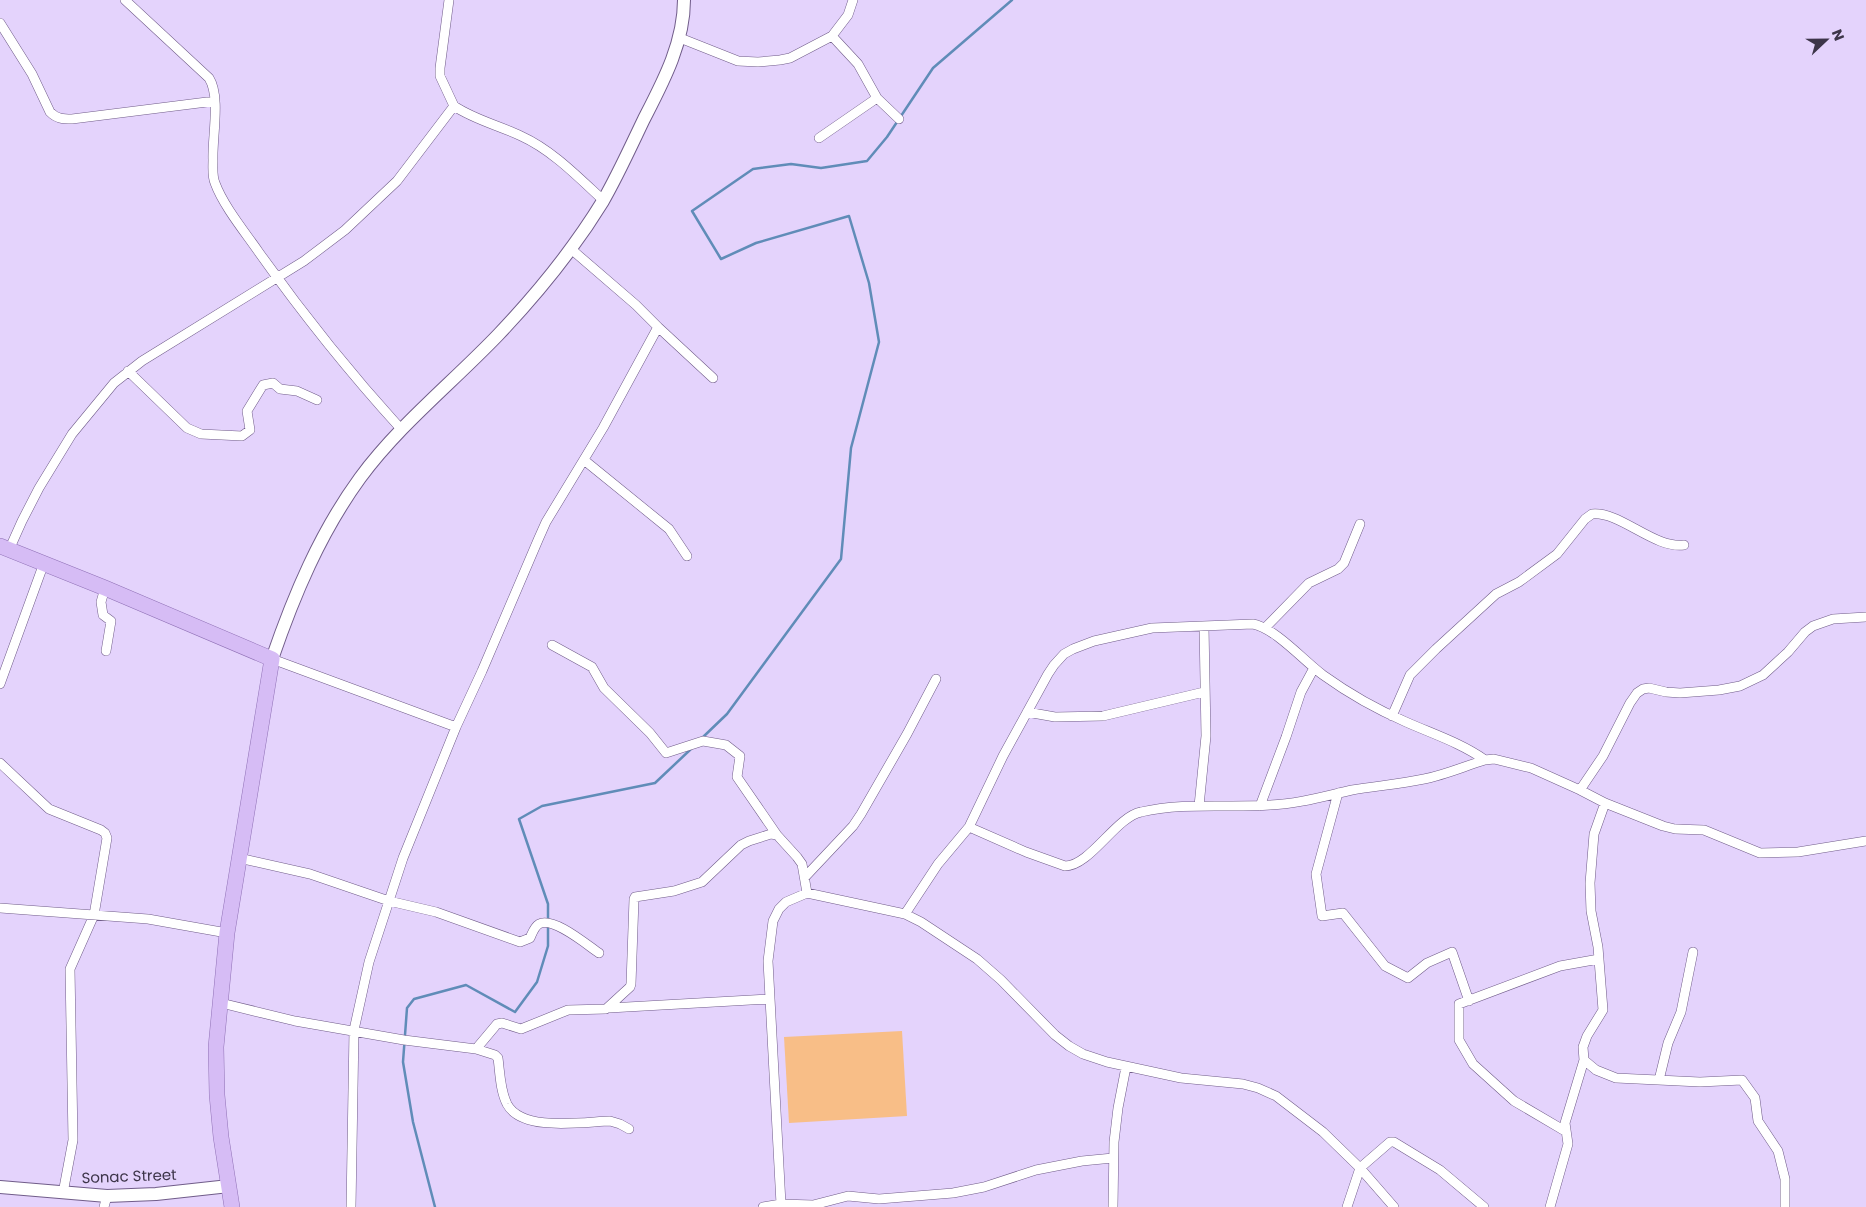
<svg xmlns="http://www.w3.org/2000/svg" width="1866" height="1207" viewBox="0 0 1866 1207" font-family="Poppins,sans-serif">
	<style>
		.green { fill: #f8be87 }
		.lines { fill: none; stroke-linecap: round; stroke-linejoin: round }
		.stream { stroke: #608cb8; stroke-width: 2.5 }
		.street-casing { stroke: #705c89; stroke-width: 10 }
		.secondary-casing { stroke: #705c89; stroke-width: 14 }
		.primary-casing { stroke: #8f70b5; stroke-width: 16 }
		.street { stroke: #fff; stroke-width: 9 }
		.secondary { stroke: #fff; stroke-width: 12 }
		.primary { stroke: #d6bcf5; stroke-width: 15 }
		.labels { text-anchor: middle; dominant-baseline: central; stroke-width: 5; stroke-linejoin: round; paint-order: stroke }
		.street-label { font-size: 15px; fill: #3d3549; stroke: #e4d3fc }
	</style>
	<rect width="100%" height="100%" fill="#e4d3fc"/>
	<path class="green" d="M902,1031L907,1116L789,1123L784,1037Z"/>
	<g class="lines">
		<path class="stream" d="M702,738L727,714L841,559L851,448L879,342L869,283L849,216L756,243L721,259L692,211L753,169L791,164L821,168L867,161L887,137L933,68L1012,0
			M548,920V904L519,819L542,806L655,783L691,749
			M435,1207L413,1122L403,1062L407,1008L414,999L466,985L515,1012L537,982L548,946V925"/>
		<defs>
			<path id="street" d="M125,0L209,78C221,97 212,137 213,160C213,168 212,176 215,183C223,205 244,231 258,251C302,313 350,373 401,429
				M449,0L440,68V76L454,106
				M0,23L32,74L50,112C57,119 63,119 72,119L215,101
				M832,36L858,64L877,98L899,119
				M680,38L738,61L758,62L780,60L790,58L832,36L848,15L853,0
				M819,138L877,98
				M658,327L713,378
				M128,371L187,428L201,434L242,436L250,430L247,411L263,385L273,383L280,389L297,391L317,400
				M584,460L669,529L687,556
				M9,550L22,521L39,488L72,434L114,383L142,361L304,261L345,230L397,181L454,106C475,120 498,125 521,136C552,150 578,177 603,200
				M105,588L101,602L103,615L111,621L106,651
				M1265,628L1309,583L1338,569L1344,563L1360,524
				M552,645L592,667L604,688L650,733L666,753L703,741L726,745L740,756L737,777L777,835
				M272,659L456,727
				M0,684L44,563
				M1027,712L1055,717L1103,716L1204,692
				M1392,716L1410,675L1436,649L1496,594L1519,582L1557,554L1585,519L1592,514C1620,511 1654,549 1684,545
				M0,763L49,809L101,830L105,833L107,838L94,915L70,969L73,1140L63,1193
				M1580,790L1603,756L1630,703L1637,693L1643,689L1649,688L1666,692L1680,693L1719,690L1740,686L1763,675L1788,652L1805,632L1813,626L1833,619L1866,617
				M1338,793L1316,874L1322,916L1343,913L1385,966L1408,978L1427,963L1452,952L1469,1001
				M1199,806L1206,736L1204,626
				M1260,806L1286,737L1301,692L1314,668
				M969,827L1003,756L1048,674L1054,665L1064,654L1073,649L1094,641L1152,628L1253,624C1275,628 1304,661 1323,675C1348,693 1378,710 1406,722C1433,734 1461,743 1485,760
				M239,858L310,874L389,901L436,912L520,942L530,938C532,934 534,927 539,924C553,916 587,945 599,953
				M805,877L853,826L861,814L907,734L936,679
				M0,908L148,919L227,933
				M905,914L938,864L969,827L1026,852L1065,866C1090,866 1116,817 1141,812C1184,802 1227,808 1270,805C1298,804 1325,796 1352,790C1376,786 1400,784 1424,779C1445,775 1465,766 1485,760L1494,759L1531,768L1580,790L1605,803L1663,826L1675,829L1704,830L1760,853L1798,852L1866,841
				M221,1003L295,1021L404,1040L476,1049L495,1055L498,1058C500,1073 500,1090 507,1104C522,1132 582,1122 610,1121L620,1124L629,1129
				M609,1008L770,999
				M476,1049L497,1024L502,1023L521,1029L568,1010L606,1009L630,987L631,984L634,899L635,897L674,891L702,882L741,845L749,841L771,834L777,835L797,857L802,864L807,893
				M1584,1060L1596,1070L1616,1078L1700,1082L1742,1080L1755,1098L1758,1121L1778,1151L1785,1179V1207
				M1659,1080L1668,1043L1681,1012L1693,952
				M1565,1131L1514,1101L1473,1064L1459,1040V1004L1560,966L1599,959
				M781,1204L813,1205L848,1196L879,1199L953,1193L984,1187L1036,1170L1082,1161L1113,1158
				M104,1207L107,1196
				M351,1207L354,1030L369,962L403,858L456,727L482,671L538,540L546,522L603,428L658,327L636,305L571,249
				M763,1207L781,1204L768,961L773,921L779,909L786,902L807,893L905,914L921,922L977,959L1001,980L1055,1035L1069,1046L1083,1054L1107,1062L1181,1078L1243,1084L1258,1088L1276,1096L1323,1132L1360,1168L1394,1207
				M1113,1207L1114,1142L1118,1108L1126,1067
				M1347,1207L1360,1168L1390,1142H1394L1440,1170L1484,1207
				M1550,1207L1568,1144L1565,1123L1584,1060L1583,1047L1587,1036L1603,1010L1598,947L1591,911L1590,883L1594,834L1605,803"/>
			<path id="secondary" d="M272,659C294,595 320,533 360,478C399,425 452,383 498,335C537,294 573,250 603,201C618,175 631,146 644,119C663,82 684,43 684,0
				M0,1187L107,1196L156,1194L229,1186"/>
			<path id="primary" d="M0,546L105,588L272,659L227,933L216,1047L217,1095L221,1137L232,1207"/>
		</defs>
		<use href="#street" class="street-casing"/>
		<use href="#secondary" class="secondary-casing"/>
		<use href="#primary" class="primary-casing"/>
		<use href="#street" class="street"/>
		<use href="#secondary" class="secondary"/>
		<use href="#primary" class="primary"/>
	</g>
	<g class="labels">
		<g class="street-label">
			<text transform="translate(129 1176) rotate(-2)">Sonac Street</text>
		</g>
	</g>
	<g transform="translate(1826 40) rotate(68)" stroke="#e4d3fc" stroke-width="4" paint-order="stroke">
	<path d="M0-4L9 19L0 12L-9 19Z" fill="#3d3549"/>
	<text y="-8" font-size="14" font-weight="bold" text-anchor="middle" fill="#3d3549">N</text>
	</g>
</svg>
